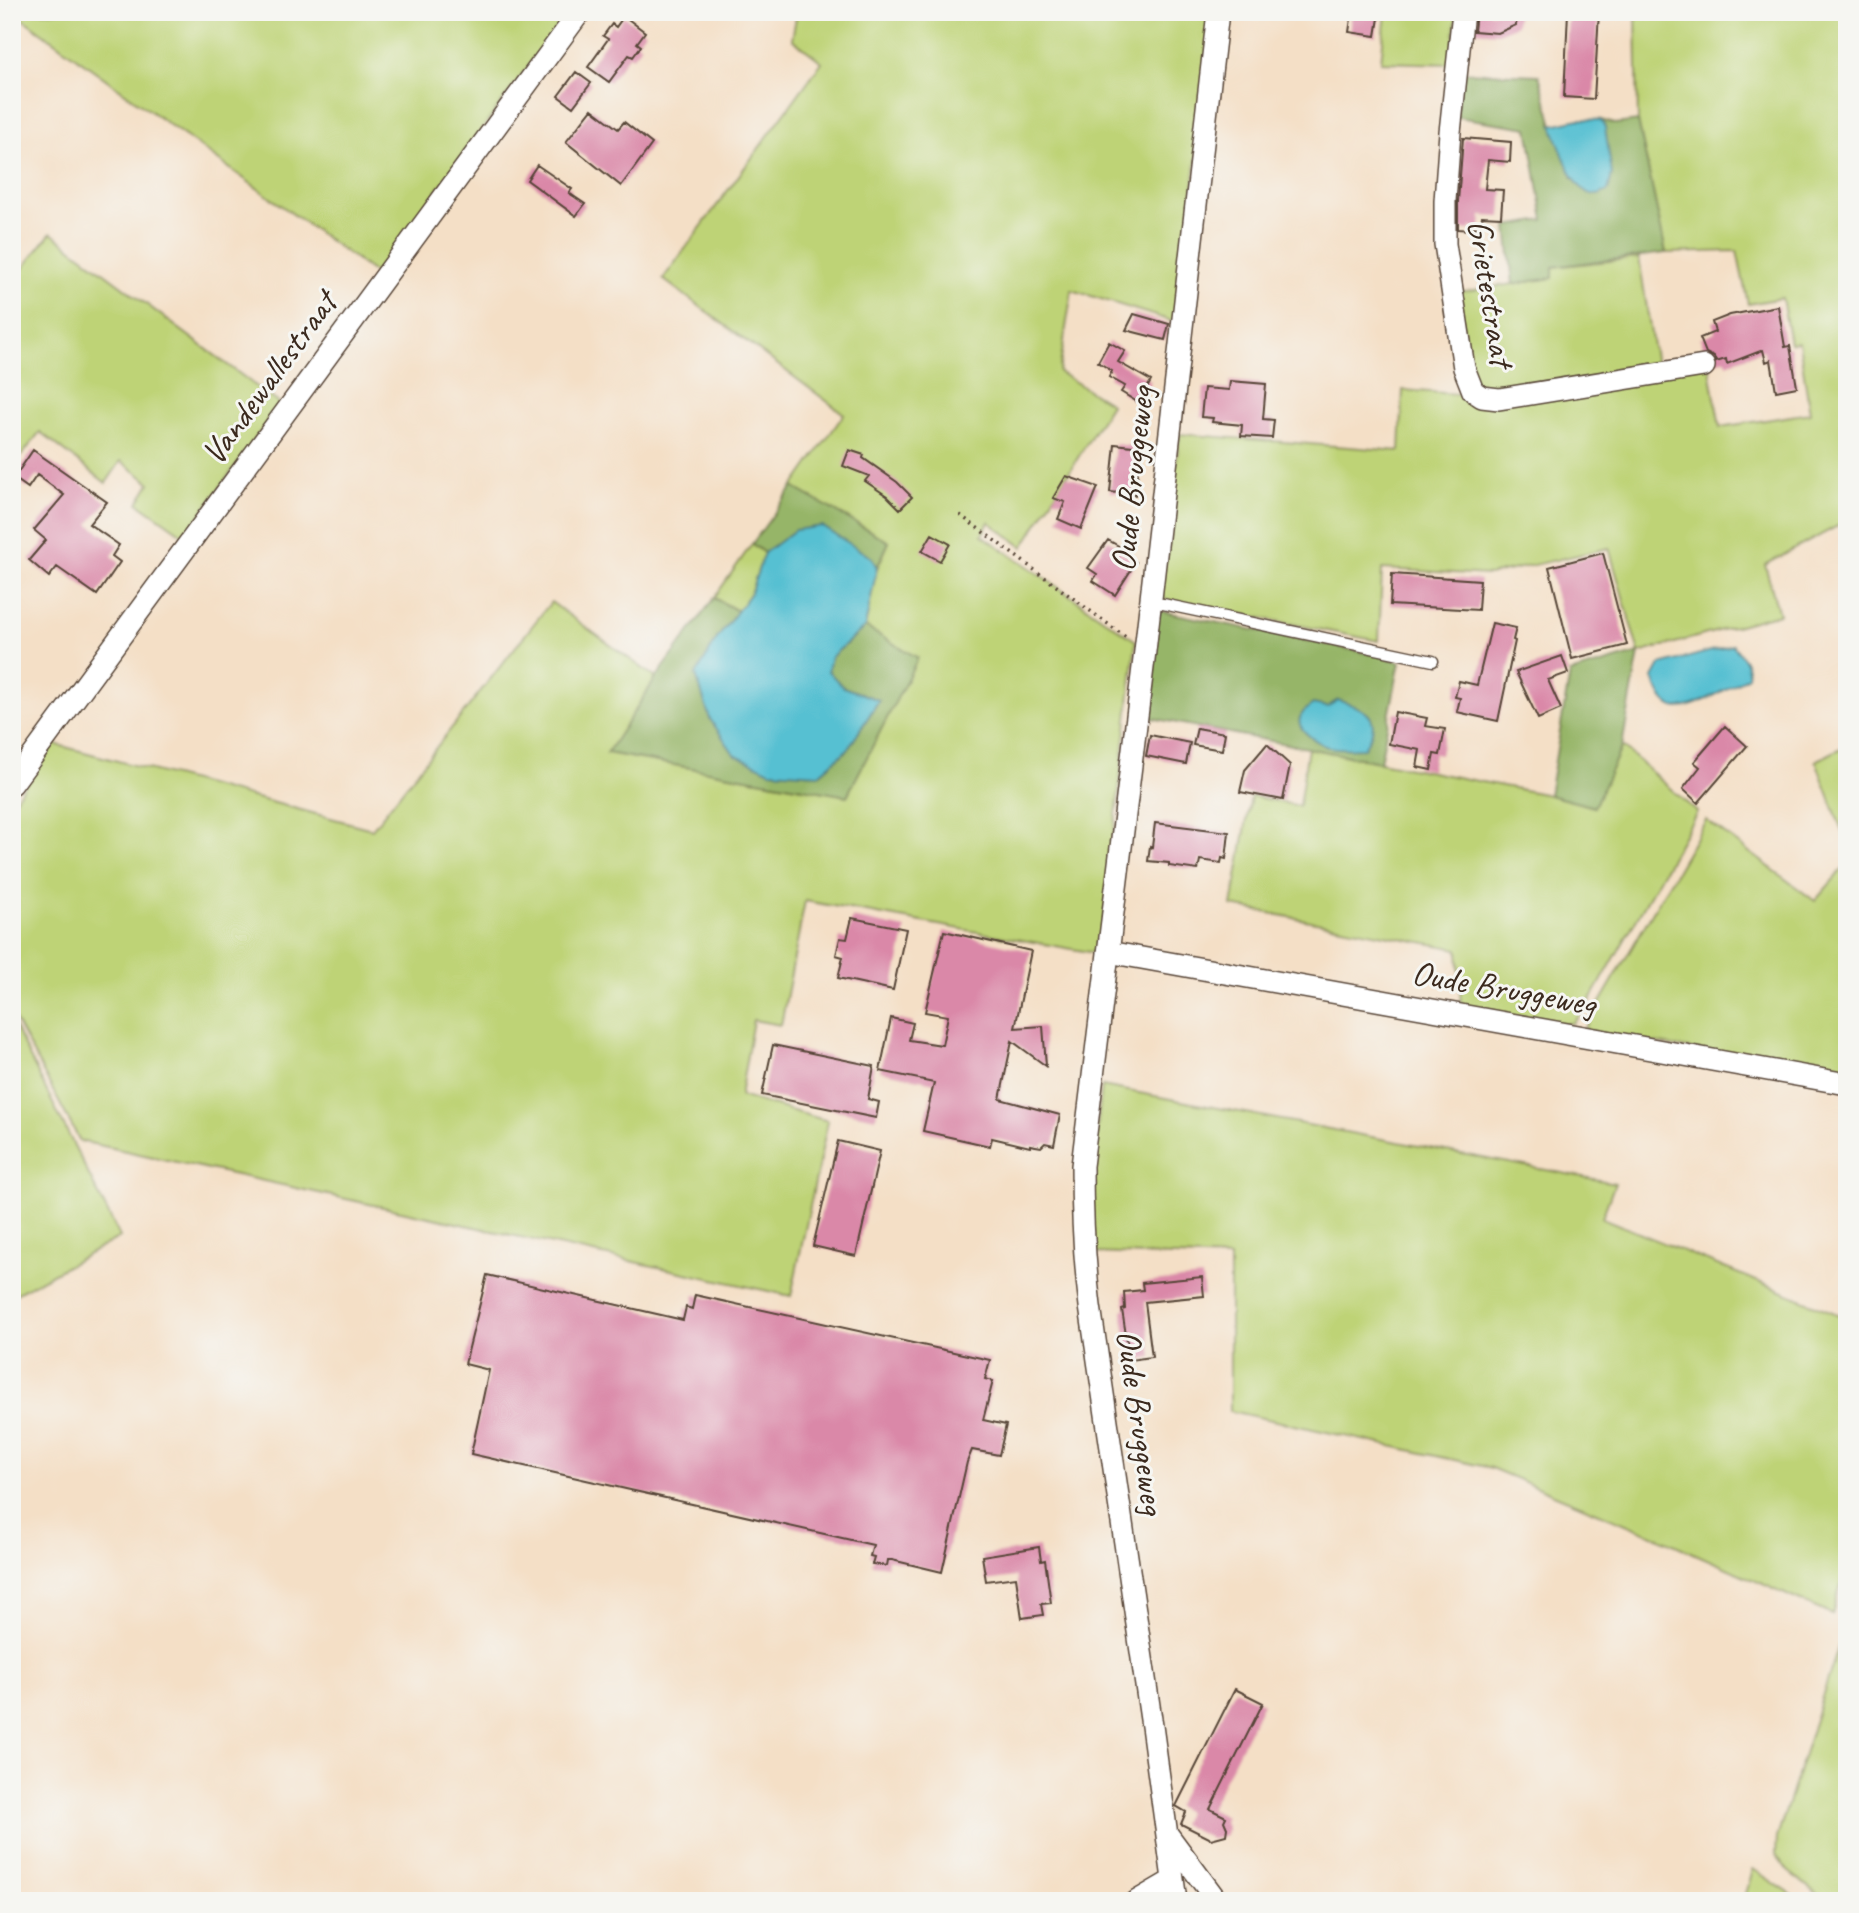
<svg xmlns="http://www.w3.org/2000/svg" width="1859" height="1913" viewBox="0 0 1859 1913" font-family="Caveat,sans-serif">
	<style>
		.green { fill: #bed376; stroke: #7c7e4a; stroke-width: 2 }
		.forest { fill: #96b567; stroke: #687042; stroke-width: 2 }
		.water { fill: #57c0d2; stroke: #497578; stroke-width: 2 }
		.building { fill: #da88a8 }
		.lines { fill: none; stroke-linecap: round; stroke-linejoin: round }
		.lane-casing { stroke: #574537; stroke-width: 13 }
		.street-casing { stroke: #574537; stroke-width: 24 }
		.path { stroke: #574537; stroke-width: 3.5; stroke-dasharray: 2 5; stroke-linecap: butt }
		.lane { stroke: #fff; stroke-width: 10 }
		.street { stroke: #fff; stroke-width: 21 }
		.labels { text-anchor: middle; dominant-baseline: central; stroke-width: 6; stroke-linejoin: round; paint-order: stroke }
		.street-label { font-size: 35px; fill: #3b2a1e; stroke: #f6f6f2 }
	</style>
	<rect width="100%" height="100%" fill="#f6f6f2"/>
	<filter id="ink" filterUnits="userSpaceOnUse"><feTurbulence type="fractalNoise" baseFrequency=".0143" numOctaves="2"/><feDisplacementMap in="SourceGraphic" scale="14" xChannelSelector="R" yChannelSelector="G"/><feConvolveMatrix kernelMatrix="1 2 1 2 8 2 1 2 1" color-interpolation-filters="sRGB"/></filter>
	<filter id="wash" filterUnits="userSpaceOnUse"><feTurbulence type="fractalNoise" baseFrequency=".00686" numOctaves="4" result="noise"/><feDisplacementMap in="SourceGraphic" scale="28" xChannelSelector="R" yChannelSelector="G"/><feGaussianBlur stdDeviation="1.57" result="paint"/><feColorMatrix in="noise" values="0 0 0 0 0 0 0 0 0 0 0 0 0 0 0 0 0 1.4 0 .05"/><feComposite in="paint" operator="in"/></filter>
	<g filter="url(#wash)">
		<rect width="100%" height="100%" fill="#f4dfc6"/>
		<path class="green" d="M13,12H568L376,274Z
			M797,12H1213L1178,323L1072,290L1059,372L1111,404L1023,547L989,522L982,535L1136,641L1100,954L805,901L781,1025L753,1020L740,1096L828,1121L791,1296L80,1141L12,1014V803L54,744L372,829L551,602L656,678L608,753L847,796L917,658L865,627L877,568L889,542L793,487L844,414L663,279L822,62L792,39Z
			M1386,12H1457L1451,64L1381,62Z
			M1636,12H1847V521L1765,565L1779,614L1639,653L1609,548L1489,575L1382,569L1379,641L1158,598L1180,434L1400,451L1403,390L1471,395L1459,292L1553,278L1552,267L1639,258L1657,371L1709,363L1720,427L1810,413L1799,342L1790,343L1782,298L1748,304L1737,251L1666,253L1638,121Z
			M51,233L280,404L185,536L138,503L150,483L121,461L106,483L40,432L12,468V282Z
			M752,544L764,553L750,594L738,611L714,598Z
			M1847,745V844L1816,761Z
			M1622,746L1697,812L1585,1010L1573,1023L1557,1025L1461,1009L1458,949L1232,906L1251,796L1299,806L1308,748L1549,795L1593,806Z
			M1706,820L1815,901L1847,864V1078L1584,1030Z
			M12,1022L120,1237L12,1296Z
			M1102,1086L1615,1183L1602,1218L1847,1318V1563L1832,1615L1662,1539L1491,1468L1230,1411V1258L1092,1253C1089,1195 1095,1143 1102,1086Z
			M1847,1620V1901H1826L1788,1871L1776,1854L1777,1838Z
			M1753,1869L1801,1901H1744Z"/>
		<path class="forest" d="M1461,72L1539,75L1553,125L1573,178L1605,128L1601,120L1615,124L1638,121L1666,253L1553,267V278L1513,284L1507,226L1544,220L1528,128L1457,117Z
			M793,487L889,542L877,568L872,558L795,531L764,553L752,544Z
			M714,598L738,611L716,640L819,774L848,749L879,700L843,687L827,671L831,657L865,627L918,658L847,796L607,753L656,678Z
			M1156,610L1377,655L1400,662L1380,762L1146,717Z
			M1639,653L1622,746L1594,807L1549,795L1570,673Z"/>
		<path class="water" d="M1579,119L1601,120L1605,127L1612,174L1608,191C1604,192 1601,195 1597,195C1573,196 1559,143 1552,125Z
			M822,526L872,558L877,568L865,627L831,657L828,671L843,687L879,700L848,749L819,774L770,771L734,754L710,719L696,675L716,640L750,594L764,553L795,530Z
			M1733,645C1741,655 1750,664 1748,676C1737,684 1725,690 1713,696C1681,712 1666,717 1653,678L1660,665Z
			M1338,700C1366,709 1385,717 1364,748C1352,748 1336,750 1325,746C1321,745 1319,742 1315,740C1296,728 1293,717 1313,704L1327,707Z"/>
		<g id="blocks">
			<path class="building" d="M1352,12H1380L1376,36L1349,32Z
				M1476,12H1518L1516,25L1498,33L1474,31Z
				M1568,12H1599L1594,99L1564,97Z
				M624,16L645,32L637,43L641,46L633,57L629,55L609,82L588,67L608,39L603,36L612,24L616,27Z
				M576,72L591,83L573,107L558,96Z
				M592,109L618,129L624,122L652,144L621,186L566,142Z
				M1463,138L1511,142L1510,162L1488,160L1485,189L1503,190L1501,217L1482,216L1481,228L1471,227V230L1458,229V201Z
				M537,165L572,189L569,193L585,204L576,216L527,180Z
				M1778,306L1785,347L1790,346L1797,387L1776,391L1771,360L1766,362L1763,350L1727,364L1726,359L1716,362L1714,357L1706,353L1700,338L1715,332L1712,322L1730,315Z
				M1134,314L1169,324L1165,340L1126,330Z
				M1109,342L1125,351L1118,362L1151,381L1139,403L1121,392L1125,386L1109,377L1112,371L1098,362Z
				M1230,381L1266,384L1263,419L1274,420L1272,438L1241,436L1242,425L1212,422L1213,418L1201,417L1204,388L1229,390Z
				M1115,444L1141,447L1135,495L1110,492Z
				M33,450L107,502L89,524L119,545L112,556L120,562L97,595L57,567L49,577L29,560L46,540L34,530L64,495L37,475L28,488L14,478Z
				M849,450L864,455L863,458L897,482L912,497L900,509L887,496L865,481L869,476L843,466Z
				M1066,476L1098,487L1081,529L1058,519L1065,502L1053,498Z
				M932,534L950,544L940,561L922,551Z
				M1108,540L1122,548L1120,552L1136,562L1115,595L1093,581L1097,574L1088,568Z
				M1603,553L1627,645L1572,659L1549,567Z
				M1392,574L1480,580L1478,610L1390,605Z
				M1492,623L1516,628L1513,640L1515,641L1498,721L1457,712L1460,698L1455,697L1459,681L1477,685Z
				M1562,656L1568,673L1548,680L1561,709L1538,719L1516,672Z
				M1395,712L1427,718L1425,726L1445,729L1440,755L1434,754L1431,770L1417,767L1420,750L1389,744Z
				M1725,726L1747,746L1698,803L1683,789L1700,767L1694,762Z
				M1197,728L1225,733L1222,750L1193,745Z
				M1150,735L1190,743L1186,764L1146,756Z
				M1267,744L1290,765L1283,800L1240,792L1245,770Z
				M1155,823L1229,832L1226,859L1222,858L1221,863L1200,860L1198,870L1169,866V863L1148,861L1150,846L1152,847Z
				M852,918L906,929L893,990L838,978L843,957L836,955L840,938L847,939Z
				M944,931L1031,951L1015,1028L1043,1026L1046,1066L1012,1041L1000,1099L1060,1115L1054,1145L1045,1143L1041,1147L1030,1145V1147L992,1138L990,1146L923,1131L934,1083L924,1081V1080L880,1071L891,1018L913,1023L909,1040L942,1045L948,1016L925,1012Z
				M773,1045L874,1066L868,1099L879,1102L876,1118L762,1095Z
				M838,1141L880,1151L856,1256L813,1246Z
				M487,1275L683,1320L686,1307L692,1309L695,1295L990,1360L985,1379L993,1381L983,1420L1006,1425L999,1455L972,1450L967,1462L942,1572L892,1560H888L887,1566L872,1564L874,1557L870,1556L873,1545L471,1454L489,1370L465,1364Z
				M1202,1277L1204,1296L1145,1302L1152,1357L1130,1360L1122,1310L1125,1309L1124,1292L1143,1290L1142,1283Z
				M1039,1547L1041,1561L1045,1560L1051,1603L1041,1604L1043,1615L1022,1618L1016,1577L986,1581L982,1556Z
				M1235,1689L1263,1703L1210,1809L1226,1817L1224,1821L1227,1828L1226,1835L1211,1839L1181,1824L1186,1812L1176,1806Z"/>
		</g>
	</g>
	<g filter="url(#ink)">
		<use href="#blocks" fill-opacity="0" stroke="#574537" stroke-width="2"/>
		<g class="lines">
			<defs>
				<path id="lane" d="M1151,603L1163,604L1433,661"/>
				<path id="street" d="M1463,12L1450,132L1445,201V244L1464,368L1473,391L1482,397L1499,399L1704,366
					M12,784L580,12
					M1108,952L1847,1084
					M1168,1835L1217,1901
					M1137,1901L1173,1880
					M1176,1901L1152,1726L1090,1306C1084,1259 1082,1213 1082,1166L1145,651L1218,12"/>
			</defs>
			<use href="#lane" class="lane-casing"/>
			<use href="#street" class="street-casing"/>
			<path class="path" d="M960,515L1127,638"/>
			<use href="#lane" class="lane"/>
			<use href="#street" class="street"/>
		</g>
	</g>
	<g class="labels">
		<g class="street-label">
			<text transform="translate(1491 293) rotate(81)">Grietestraat</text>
			<text transform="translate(269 378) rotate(-54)">Vandewallestraat</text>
			<text transform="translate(1132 479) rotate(-84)">Oude Bruggeweg</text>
			<text transform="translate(1504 988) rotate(10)">Oude Bruggeweg</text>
			<text transform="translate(1141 1422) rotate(82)">Oude Bruggeweg</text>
		</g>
	</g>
	<rect width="1859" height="1913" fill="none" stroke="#f6f6f2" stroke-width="42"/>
</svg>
